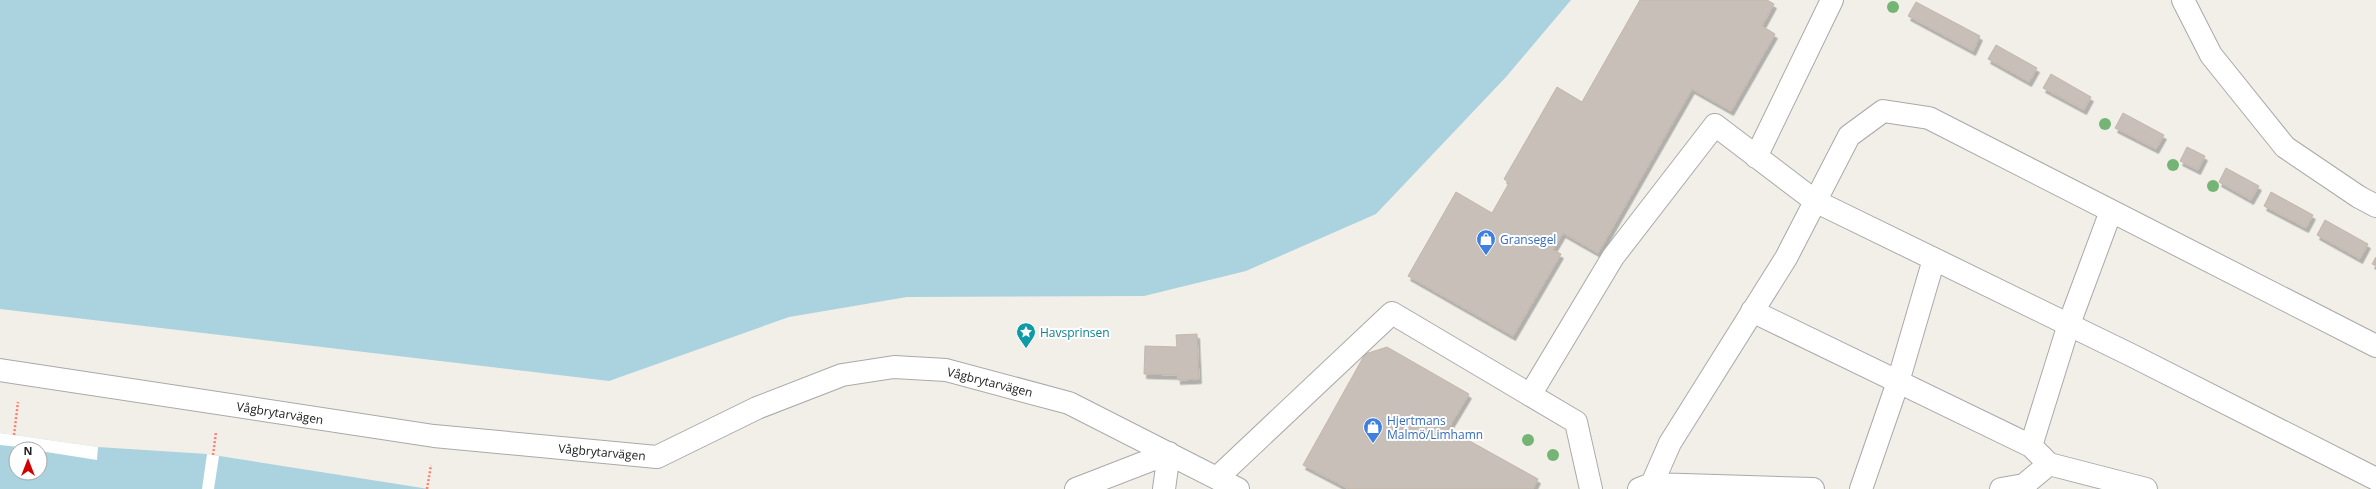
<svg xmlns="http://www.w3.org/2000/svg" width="2376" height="489" viewBox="0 0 2376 489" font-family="'Open Sans',sans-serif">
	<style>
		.water { fill: #aad3df; fill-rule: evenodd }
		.pier { fill: #fff }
		.building { fill: #c7bfb8; stroke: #c4b6ab; filter: url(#shadow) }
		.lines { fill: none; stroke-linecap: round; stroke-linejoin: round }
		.minor-casing { stroke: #a9a9a9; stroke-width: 24 }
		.path { stroke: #fa8072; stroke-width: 2.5; stroke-dasharray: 2 2; stroke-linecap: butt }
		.minor { stroke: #fff; stroke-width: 22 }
		.tree { fill: #74b475 }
		.labels { text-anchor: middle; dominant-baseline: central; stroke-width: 4; stroke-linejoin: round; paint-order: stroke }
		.shop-label { font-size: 12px; fill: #366cbe; stroke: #fff; text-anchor: start }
		.culture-label { font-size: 12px; fill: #0d838f; stroke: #fff; text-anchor: start }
		.street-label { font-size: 12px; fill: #222; stroke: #fff }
	</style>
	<defs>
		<filter id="shadow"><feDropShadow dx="2.5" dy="4.5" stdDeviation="0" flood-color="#0004"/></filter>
	</defs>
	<rect width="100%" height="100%" fill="#f2efe9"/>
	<path class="water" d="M0,0H1571L1506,77L1376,214L1246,271L1144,296L907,297L789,317L609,381L0,309Z
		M0,433L98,447L207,454L429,489H0ZM16,449H40V473H16Z"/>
	<path class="pier" d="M0,433L98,447L97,460L40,451V449L0,445Z
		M207,454L219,456L214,489H202Z"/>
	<path class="building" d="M1640,0H1767L1774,4L1762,26L1775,34L1731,111L1692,89L1598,253L1563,233L1553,250L1561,254L1513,336L1408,276L1456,192L1492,213L1509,183L1504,179L1557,87L1582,102Z
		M1916,2L1980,36L1973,51L1908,16Z
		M1996,45L2037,68L2029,82L1988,59Z
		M2051,74L2091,97L2084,110L2043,88Z
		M2123,113L2164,135L2156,149L2115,128Z
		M2187,147L2205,156L2198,170L2180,161Z
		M2226,168L2259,186L2251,200L2219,182Z
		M2271,192L2313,215L2306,228L2264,206Z
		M2325,220L2368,244L2360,259L2317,235Z
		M2376,257V266L2372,264Z
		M1197,334L1199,379L1178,380V375L1144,374L1145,346L1177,347L1176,335Z
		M1387,347L1469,394L1448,429L1538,479L1533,489H1349L1303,465L1365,354Z"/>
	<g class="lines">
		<defs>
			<path id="minor" d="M2183,0L2211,55L2285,147L2359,197L2376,206
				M1756,157L1832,0
				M1752,311L2031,446L2049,464L2146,489
				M0,370L434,436L657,457L757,408L842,375L894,367L946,370L1069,403L1238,489
				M1530,395L1613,257L1715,125L1815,201L2131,355L2376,479
				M2031,446L2069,324L2111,211
				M1218,477L1392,313L1576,422L1591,489
				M1076,489L1169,453L1164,489
				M1639,489L1652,484L1813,489
				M1653,489L1652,484L1670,443L1786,258L1849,136L1883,111L1929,118L2376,346
				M1861,489L1898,382L1934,259
				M2001,489L2024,485L2049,464"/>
		</defs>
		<use href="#minor" class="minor-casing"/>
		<path class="path" d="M14,435L18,402
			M213,455L216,432
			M427,489L431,465"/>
		<use href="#minor" class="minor"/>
	</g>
	<g class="tree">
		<circle cx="1893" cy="7" r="6"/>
		<circle cx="2105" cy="124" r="6"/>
		<circle cx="2173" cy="165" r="6"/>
		<circle cx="2213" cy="186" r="6"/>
		<circle cx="1528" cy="440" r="6"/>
		<circle cx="1553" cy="455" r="6"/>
	</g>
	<defs>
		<symbol id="shop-pin" viewBox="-11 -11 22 30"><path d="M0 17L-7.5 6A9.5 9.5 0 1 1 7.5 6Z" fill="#3f7fe0" stroke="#fff"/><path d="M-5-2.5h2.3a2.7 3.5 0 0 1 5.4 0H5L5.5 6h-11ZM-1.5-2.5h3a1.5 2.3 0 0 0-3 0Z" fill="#fff"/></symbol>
		<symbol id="sight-pin" viewBox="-11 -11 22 30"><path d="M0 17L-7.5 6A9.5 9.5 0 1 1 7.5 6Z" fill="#0f9aa8" stroke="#fff"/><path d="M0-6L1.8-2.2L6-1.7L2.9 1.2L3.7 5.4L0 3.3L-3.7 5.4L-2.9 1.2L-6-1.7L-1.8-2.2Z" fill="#fff"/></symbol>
	</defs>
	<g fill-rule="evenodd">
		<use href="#shop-pin" x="1475" y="228" width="22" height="30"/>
		<use href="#sight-pin" x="1015" y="321" width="22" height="30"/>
		<use href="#shop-pin" x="1362" y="416" width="22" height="30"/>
	</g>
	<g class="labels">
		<g class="shop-label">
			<text x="1500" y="239">Gransegel</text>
			<text x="1387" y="420">Hjertmans<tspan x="1387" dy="14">Malmö/Limhamn</tspan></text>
		</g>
		<g class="culture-label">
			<text x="1040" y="332">Havsprinsen</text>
		</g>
		<g class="street-label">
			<text transform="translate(990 382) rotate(14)">Vågbrytarvägen</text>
			<text transform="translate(280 413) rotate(9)">Vågbrytarvägen</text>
			<text transform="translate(602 452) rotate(5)">Vågbrytarvägen</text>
		</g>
	</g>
	<g transform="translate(28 461)"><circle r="19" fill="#ffffff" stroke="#a7a7a7"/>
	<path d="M0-3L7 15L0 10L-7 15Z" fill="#d40000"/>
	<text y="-6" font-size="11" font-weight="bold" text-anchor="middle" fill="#222222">N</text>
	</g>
</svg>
